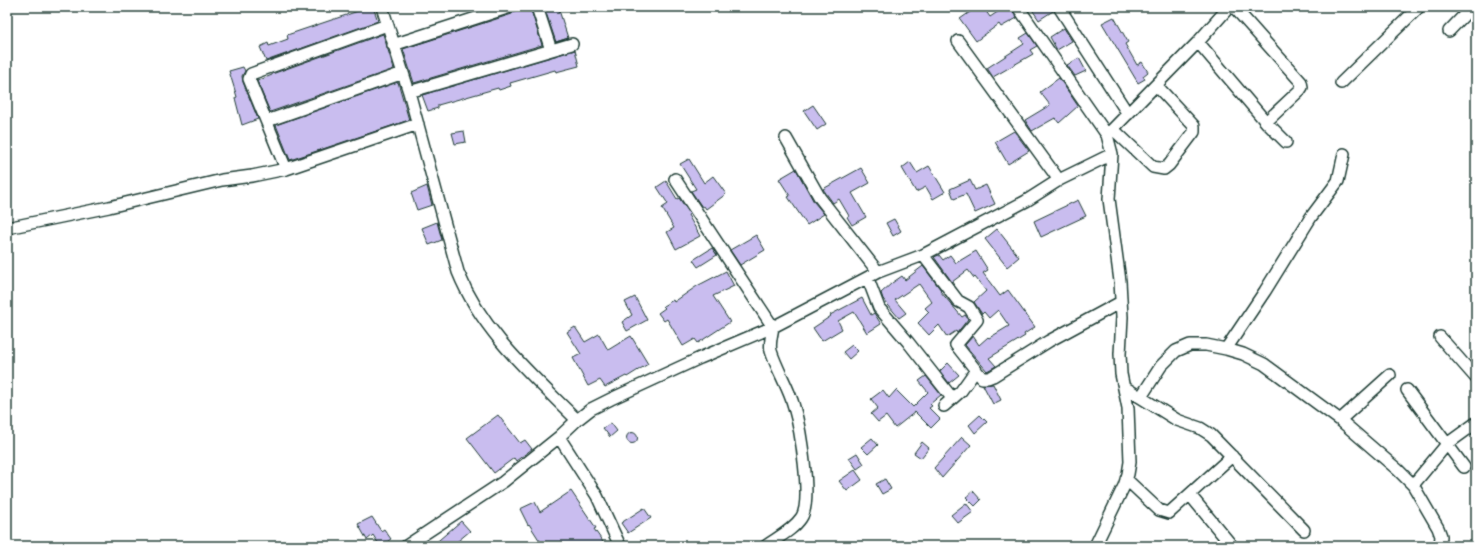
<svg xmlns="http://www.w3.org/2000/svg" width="1483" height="553" viewBox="0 0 1483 553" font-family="'Balsamiq Sans',sans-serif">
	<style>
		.building { fill: #c9bdef; stroke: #1f3d34 }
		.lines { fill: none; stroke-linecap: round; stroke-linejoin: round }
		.minor-casing { stroke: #1f3d34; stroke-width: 14 }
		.minor { stroke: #fff; stroke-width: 11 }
	</style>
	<rect width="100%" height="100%" fill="#fff"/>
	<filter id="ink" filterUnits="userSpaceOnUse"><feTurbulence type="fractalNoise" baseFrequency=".025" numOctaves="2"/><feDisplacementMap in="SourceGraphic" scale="8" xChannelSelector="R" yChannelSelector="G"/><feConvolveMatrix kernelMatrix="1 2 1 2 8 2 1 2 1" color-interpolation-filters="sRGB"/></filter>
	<g filter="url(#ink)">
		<path class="building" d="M370,7H373L378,21L266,61L260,47L268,43L269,46L288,39L287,35Z
			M527,7H530L542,45L414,83L403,49L512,14L516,10Z
			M544,7H558L568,38L556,42Z
			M977,7H983L990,17L1005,7H1011L1017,18L1001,27L999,24L976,41L960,19Z
			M1027,7H1052L1053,11L1039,20L1031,8L1029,10Z
			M1114,17L1128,42L1125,44L1137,65L1142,62L1148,72L1143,76L1145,79L1138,83L1102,23Z
			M1064,28L1072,41L1057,50L1050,37Z
			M1028,33L1037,46L1030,50L1033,54L993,77L987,68L1024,44L1020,38Z
			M383,34L394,69L270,112L257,81L272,75V74Z
			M575,50L579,66L556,72L555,70L510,83L511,86L499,90L498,88L438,105V108L428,111L422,95Z
			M1079,58L1086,71L1075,76L1067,65Z
			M243,67L245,71L242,76L243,82L258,119L242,125L235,98L237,97L229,71Z
			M1059,78L1078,106L1059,123L1055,118L1032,131L1025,120L1050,105L1040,92Z
			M398,82L409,120L290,160L276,125Z
			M813,105L826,124L817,130L804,111Z
			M464,131L466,142L455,144L452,133Z
			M1014,131L1029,151L1008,164L995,142Z
			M689,159L704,183L713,176L726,194L706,209L704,206L702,207L691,191L696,189L680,164Z
			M910,162L917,173L929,166L945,192L933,199L926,187L916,192L902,168Z
			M861,168L870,183L852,193L866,217L852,225L847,217L849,216L839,199L833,203L823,189Z
			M796,169L814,202L824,214L807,225L788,197L790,196L779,179Z
			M970,180L975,190L986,185L995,204L975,213L966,194L954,199L950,189Z
			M666,181L677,199L679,198L690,214L688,215L700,236L676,249L667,232L674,228L662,208L668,204L657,187Z
			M427,186L432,205L417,210L411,193Z
			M1078,200L1086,216L1041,237L1034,221Z
			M894,219L901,231L893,236L886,223Z
			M437,222L442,240L429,245L422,228Z
			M997,229L1019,257L1007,267L985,239Z
			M756,235L765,250L740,265L730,250Z
			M712,248L717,255L698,267L693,260Z
			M976,251L988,270L983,273L1000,296L1008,290L1035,327L1024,334L1025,336L989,358L996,366L987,371L965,345L973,336L979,345L988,337L989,338L1009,326L998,310L989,318L984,312L982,314L974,302L986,291L975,277L974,278L968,270L952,282L934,257L939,255L943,260L950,255L956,263Z
			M923,266L941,290L940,291L962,317L965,315L968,319L957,333L956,331L947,337L939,325L929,335L918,323L929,312L925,308L932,302L919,284L895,300L906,313L899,318L883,299L881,293L892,283L902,276L905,280Z
			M726,271L734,286L713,296L730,322L698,343L695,339L683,346L667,319L664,321L658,313L665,308L663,306L673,300L674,302L697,286Z
			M635,297L647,320L627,331L622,322L632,315L625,302Z
			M862,298L871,315L874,313L881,324L867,333L854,312L838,321L842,329L822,341L813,328L831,316L830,315Z
			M575,327L585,342L599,334L608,350L631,336L648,364L627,377L626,376L605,387L600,380L588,386L573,358L581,354L567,332Z
			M852,345L858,351L849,359L843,352Z
			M948,363L959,375L949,383L940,371Z
			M926,376L941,395L930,404L932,406L929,408L940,419L931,428L915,412L895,428L886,416L878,422L871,414L878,408L871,399L883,390L889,398L896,390L913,407L928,392L919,381Z
			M993,384L1001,400L993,404L983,385Z
			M498,415L520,443L525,440L532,449L516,461L514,458L494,473L467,438Z
			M980,415L987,422L975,433L969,425Z
			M611,423L617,431L610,437L603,428Z
			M626.5 438a5.5 5.5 0 1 1 11 0a5.5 5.5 0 1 1-11 0Z
			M962,437L971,445L942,478L934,468Z
			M872,438L878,445L868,454L861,447Z
			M922,442L929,448L921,458L914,453Z
			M857,453L864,464L857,469L849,458Z
			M855,470L862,480L847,491L839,481Z
			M885,479L891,489L882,494L876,484Z
			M571,491L596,528L594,529L603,542L598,546H543L529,524L528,525L520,509L535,502L540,512Z
			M973,491L981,500L975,506L966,497Z
			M966,503L973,512L958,523L951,515Z
			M644,508L651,518L628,533L621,523Z
			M372,517L381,531L384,529L391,539L380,546L373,535L367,540L358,524Z
			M461,521L470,531L452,546H432Z"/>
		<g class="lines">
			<defs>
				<path id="minor" d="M382,7L409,92L458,272C482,332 532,375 577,420
					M537,7L551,50
					M1018,7L1107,135
					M1059,7L1128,114
					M1234,7L1301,82L1302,87L1300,90L1266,122
					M1449,31L1472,7
					M958,41L1059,180
					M1198,42L1266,122L1286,142
					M393,45L510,7
					M1341,83L1419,7
					M409,92L572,44
					M267,121L403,73
					M1113,129L1153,167L1164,169L1169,165L1194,132V126L1156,85
					M786,138L820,198L878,272
					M286,169L249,79L251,74L387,25
					M675,179L773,327C772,334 769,344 771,351C777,370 789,388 794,407C800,427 813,502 801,518C793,530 777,538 766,546
					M7,228L109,207L222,180L252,176L286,169L418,124
					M923,255L958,301L969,307L977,320L956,345L982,378H988L993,376L1049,341L1121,302
					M868,279L879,308L908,342L952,398
					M1440,337L1476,378
					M1226,349L1265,291L1311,217L1338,181L1344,154
					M1124,387L1177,420L1200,428L1211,435L1304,530
					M1407,390L1464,467
					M1141,397L1161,366L1176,351L1190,345H1206L1226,349L1243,354L1264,364L1340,420L1398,470L1413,485L1438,528L1441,536L1440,546
					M944,406L961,391L976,370
					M1340,420L1390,375
					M559,437L597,496L620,546
					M1126,479L1159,510L1169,513L1232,456
					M1413,485L1447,444L1476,423
					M1190,495L1232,546
					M406,546L503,482L559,437L577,420L591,409L611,399L700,358L773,327L878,272L923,255L1026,201L1059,180L1112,154L1107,135L1198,42L1229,7
					M1095,546L1124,486L1128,474L1130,462L1128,408L1121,374L1120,354L1122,317L1120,281L1109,199L1112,154"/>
			</defs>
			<use href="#minor" class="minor-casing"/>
			<use href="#minor" class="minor"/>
		</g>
	</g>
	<rect width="1483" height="553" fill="none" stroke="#fff" stroke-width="24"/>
	<rect x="12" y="12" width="1459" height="529" fill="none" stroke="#1f3d34" stroke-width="1.5" filter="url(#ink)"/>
</svg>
